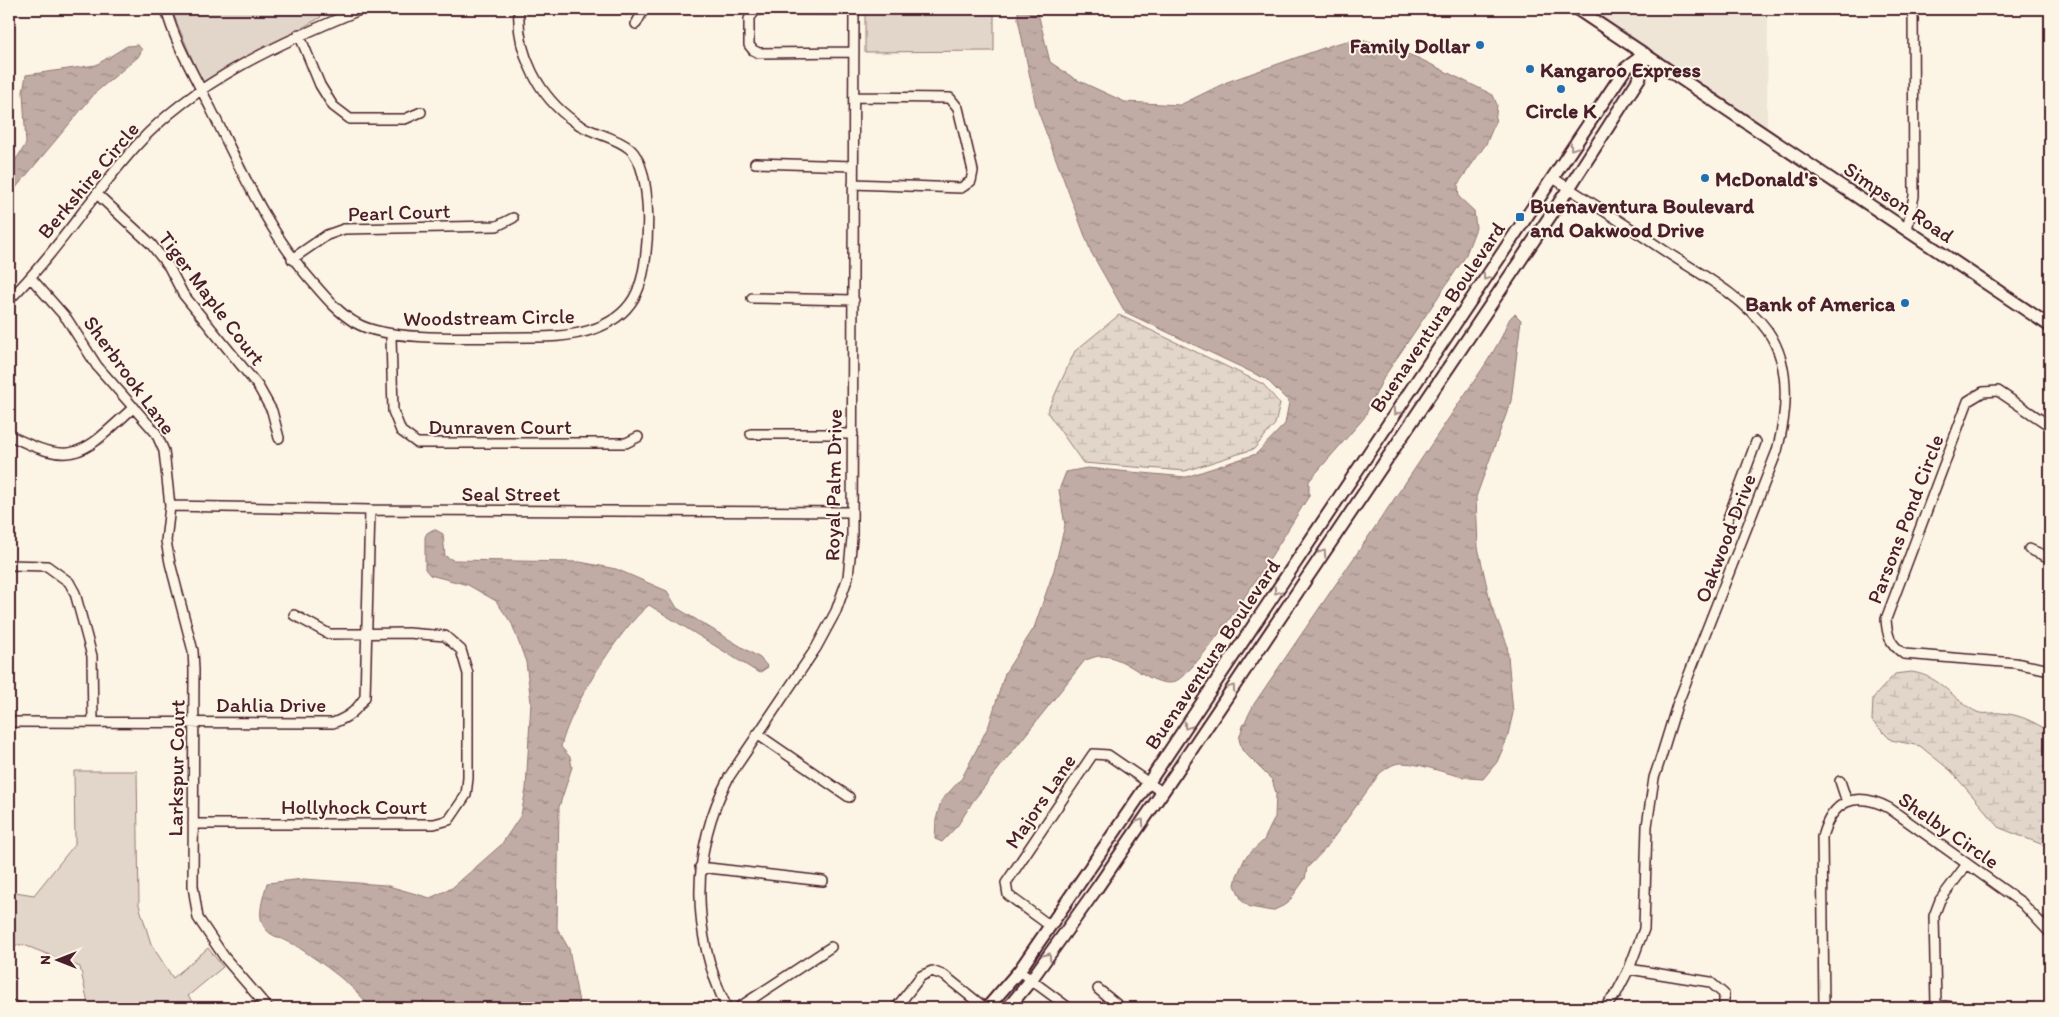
<svg xmlns="http://www.w3.org/2000/svg" width="2059" height="1017" viewBox="0 0 2059 1017" font-family="Itim,sans-serif">
	<style>
		.built { fill: #eee5d7 }
		.wetland { fill: url(#wetland-marsh); stroke: #967a7a }
		.park { fill: #e2d5ca; stroke: #967a7a }
		.water { fill: url(#water-ripples); stroke: #917474 }
		.lines { fill: none; stroke-linecap: round; stroke-linejoin: round }
		.minor-casing { stroke: #4a1f2b; stroke-width: 12 }
		.major-casing { stroke: #4a1f2b; stroke-width: 15 }
		.minor { stroke: #fcf5e5; stroke-width: 9 }
		.major { stroke: #fcf5e5; stroke-width: 11 }
		.oneway { stroke: #a38a88 }
		.poi-dot { fill: #1f6fb2; stroke: #fcf5e5; stroke-width: 2 }
		.labels { text-anchor: middle; dominant-baseline: central; stroke-width: 4; stroke-linejoin: round; paint-order: stroke }
		.poi-label { font-size: 21px; font-weight: bold; fill: #4a1f2b; stroke: #fcf5e5; text-anchor: start }
		.street-label { font-size: 21px; fill: #4a1f2b; stroke: #fcf5e5 }
	</style>
	<defs>
		<pattern id="wetland-marsh" width="20" height="14" patternUnits="userSpaceOnUse" patternTransform="scale(1.25)"><rect width="20" height="14" fill="#e2d5ca"/><path d="M1 5h8M5 5V1M11 12h8M15 12V8" fill="none" stroke="#c3b6ae"/></pattern>
		<pattern id="water-ripples" width="26" height="14" patternUnits="userSpaceOnUse" patternTransform="scale(1.25)"><rect width="26" height="14" fill="#c0aca5"/><path d="M2 4q2-2 4 0t4 0M15 11q2-2 4 0t4 0" fill="none" stroke="#9e8b87"/></pattern>
	</defs>
	<rect width="100%" height="100%" fill="#fcf5e5"/>
	<filter id="ink" filterUnits="userSpaceOnUse"><feTurbulence type="fractalNoise" baseFrequency=".02" numOctaves="2"/><feDisplacementMap in="SourceGraphic" scale="10" xChannelSelector="R" yChannelSelector="G"/><feConvolveMatrix kernelMatrix="1 2 1 2 8 2 1 2 1" color-interpolation-filters="sRGB"/></filter>
	<g filter="url(#ink)">
		<path class="built" d="M1586,9H1768L1767,130L1651,50Z"/>
		<path class="wetland" d="M1119,315L1263,384L1280,404L1275,424L1254,449L1185,471L1083,463L1047,412L1075,351Z
			M1912,672C1943,677 1952,700 1977,712C1983,715 1993,712 2000,713C2019,714 2035,722 2050,732V841L2046,846L2000,828L1951,771L1920,746L1891,740L1872,721L1873,698L1895,674Z"/>
		<path class="park" d="M171,9H318L321,17L203,85Z
			M865,9H994V51L865,52Z
			M74,771H137L139,905L151,944L173,978L208,948L223,967L188,996L197,1008H89L80,967L24,945H9V891L34,895L75,844Z"/>
		<path class="water" d="M1018,9H1037L1050,62L1075,79L1125,102L1180,105L1227,82L1335,44L1356,39L1381,44L1418,58L1493,95L1497,105L1495,123L1486,144L1458,184L1459,197L1474,211L1476,228L1465,257L1384,377L1364,418L1309,481V496C1291,524 1196,683 1170,683C1145,683 1125,655 1100,656C1095,656 1090,659 1085,660L973,801L958,825L942,842L935,839L936,820L941,801L962,778L989,725L1005,673L1034,628L1054,570L1065,525L1059,490L1066,472L1087,468L1186,477L1256,454L1285,424L1289,402L1266,379L1125,312L1091,252L1036,106L1018,19Z
			M138,45L142,50L138,57L96,92L9,196V170L26,144L23,92L26,75L96,65L127,46Z
			M1515,314L1521,320L1511,401L1476,497L1478,547L1491,605L1507,644L1513,713L1507,739L1497,762L1483,779C1454,779 1426,763 1401,763C1393,763 1386,769 1380,773L1326,848L1307,868L1305,879L1287,904L1272,911L1250,907L1242,901L1235,885L1237,876L1245,858L1264,840L1275,817L1276,793L1272,780L1242,750L1239,739L1243,726L1254,704C1322,603 1392,504 1459,403C1474,381 1490,359 1502,336C1506,328 1508,317 1515,314Z
			M434,529L443,534L445,556L453,560L580,562L616,569L667,591L677,608L760,658L768,667L759,673L649,605C619,629 569,709 561,747L570,757L572,767L559,807L557,928L569,949L580,1008H371C353,984 323,964 298,947C287,939 269,938 263,925C257,913 264,895 267,883L304,879L385,885L430,898L452,888L501,845L521,815L526,789L531,702L526,662L512,624L496,601L468,585L430,575L425,569V537L427,533Z"/>
		<g class="lines">
			<defs>
				<path id="minor" d="M166,9C175,44 196,78 212,111C242,172 269,234 315,285C327,299 340,314 356,323C391,344 493,336 537,337C577,337 624,329 639,287C650,259 654,170 630,149C615,136 591,134 575,122C539,97 516,53 519,9
					M854,10L762,9L755,11L749,19V45L753,50L759,53L854,52
					M636,24L644,9
					M299,34L320,85L333,106L350,119H405L421,112
					M755,163L853,166
					M1553,178C1592,203 1632,229 1671,255C1704,276 1743,297 1767,330C1792,365 1787,413 1777,451L1677,705L1661,757L1654,778L1647,826L1644,929L1629,969L1616,994L1604,1008
					M853,184L961,188L971,181L973,171L958,108L950,98L854,97
					M97,194L151,244L169,267L183,294L258,386L272,411L279,438
					M1907,230L1914,196L1913,9
					M292,259L327,235L344,229L497,226L513,218
					M31,278L67,319L97,366L156,433L164,451L170,506L166,541L170,563L193,651L194,670L193,886L198,918L225,958L268,1008
					M752,298L854,300
					M9,300C56,253 92,195 137,145C194,81 284,41 362,9
					M391,336L393,411L401,431L417,443H626L638,437
					M2050,426L1998,391L1983,392L1968,401L1886,619C1887,636 1890,644 1904,654L2015,663L2050,670
					M751,434H853
					M9,435C76,469 83,453 134,407
					M170,506L370,510L852,512
					M1727,521L1756,442
					M2029,549L2050,558
					M9,565L47,566L69,582L75,593L92,656L93,721
					M9,722L333,723C349,717 356,711 365,697L370,510
					M757,734L849,797
					M1840,781L1847,802
					M193,824H434L449,820L466,795L468,778V674L461,650L445,636L408,633L329,634L294,615
					M9,832L10,833
					M700,867L823,881
					M1049,925L1008,895L1006,883L1093,754L1108,755L1162,792
					M1629,969L1710,982L1724,994V1008
					M1019,971L1069,1008
					M1098,989L1121,1008
					M9,1005L20,1008
					M1936,1005L1934,916L1940,900L1967,864
					M727,1008C691,933 690,851 729,777L816,648L836,611L848,577L852,538L854,9
					M738,1008L831,947
					M896,1008L921,976L932,971L945,976L985,1008
					M1824,1008L1822,837C1832,801 1855,790 1889,808L2022,903L2050,933
					M1923,1008L1936,1005L1961,1008"/>
				<path id="major" d="M1577,9L2050,326
					M987,1008L1019,971L1149,782L1626,68L1645,54
					M1008,1008L1031,980L1097,888L1175,774L1569,188L1640,77L1645,54"/>
			</defs>
			<use href="#minor" class="minor-casing"/>
			<use href="#major" class="major-casing"/>
			<use href="#minor" class="minor"/>
			<use href="#major" class="major"/>
		</g>
		<defs><path id="oneway-chevron" d="M-2-3.5L2.5 0L-2 3.5" fill="none" stroke-width="1.6" stroke-linecap="round" stroke-linejoin="round" transform="scale(1.25)"/></defs>
		<g class="oneway">
			<use href="#oneway-chevron" transform="translate(1573 147) rotate(124)"/>
			<use href="#oneway-chevron" transform="translate(1486 277) rotate(124)"/>
			<use href="#oneway-chevron" transform="translate(1396 412) rotate(124)"/>
			<use href="#oneway-chevron" transform="translate(1323 553) rotate(-56)"/>
			<use href="#oneway-chevron" transform="translate(1277 591) rotate(124)"/>
			<use href="#oneway-chevron" transform="translate(1232 688) rotate(-56)"/>
			<use href="#oneway-chevron" transform="translate(1187 726) rotate(124)"/>
			<use href="#oneway-chevron" transform="translate(1141 822) rotate(-56)"/>
			<use href="#oneway-chevron" transform="translate(1048 956) rotate(-55)"/>
		</g>
	</g>
	<g class="poi-dot">
		<circle cx="1480" cy="45" r="5"/>
		<circle cx="1530" cy="69" r="5"/>
		<circle cx="1561" cy="89" r="5"/>
		<circle cx="1705" cy="178" r="5"/>
		<rect x="1515" y="212" width="10" height="10" rx="2.5"/>
		<circle cx="1905" cy="303" r="5"/>
	</g>
	<g class="labels">
		<g class="poi-label">
			<text x="1470" y="45" text-anchor="end">Family Dollar</text>
			<text x="1540" y="69">Kangaroo Express</text>
			<text x="1561" y="110" text-anchor="middle">Circle K</text>
			<text x="1715" y="178">McDonald's</text>
			<text x="1530" y="205">Buenaventura Boulevard<tspan x="1530" dy="24">and Oakwood Drive</tspan></text>
			<text x="1895" y="303" text-anchor="end">Bank of America</text>
		</g>
		<g class="street-label">
			<text transform="translate(88 180) rotate(-50)">Berkshire Circle</text>
			<text transform="translate(1899 202) rotate(34)">Simpson Road</text>
			<text transform="translate(399 212) rotate(-2)">Pearl Court</text>
			<text transform="translate(212 298) rotate(53)">Tiger Maple Court</text>
			<text transform="translate(489 317) rotate(-1)">Woodstream Circle</text>
			<text transform="translate(1437 317) rotate(-56)">Buenaventura Boulevard</text>
			<text transform="translate(130 375) rotate(54)">Sherbrook Lane</text>
			<text x="500" y="426">Dunraven Court</text>
			<text transform="translate(833 485) rotate(-89)">Royal Palm Drive</text>
			<text x="511" y="493">Seal Street</text>
			<text transform="translate(1905 519) rotate(-69)">Parsons Pond Circle</text>
			<text transform="translate(1725 538) rotate(-69)">Oakwood Drive</text>
			<text transform="translate(1212 654) rotate(-56)">Buenaventura Boulevard</text>
			<text x="271" y="704">Dahlia Drive</text>
			<text transform="translate(176 768) rotate(-89)">Larkspur Court</text>
			<text transform="translate(1040 801) rotate(-56)">Majors Lane</text>
			<text x="354" y="806">Hollyhock Court</text>
			<text transform="translate(1949 830) rotate(35)">Shelby Circle</text>
		</g>
	</g>
	<rect width="2059" height="1017" fill="none" stroke="#fcf5e5" stroke-width="30"/>
	<rect x="15" y="15" width="2029" height="987" fill="none" stroke="#4a1f2b" stroke-width="2" filter="url(#ink)"/>
	<g transform="translate(58 960) rotate(270)" stroke="#fcf5e5" stroke-width="4" paint-order="stroke">
	<path d="M0-4L9 19L0 12L-9 19Z" fill="#4a1f2b"/>
	<text y="-8" font-size="14" font-weight="bold" text-anchor="middle" fill="#4a1f2b">N</text>
	</g>
</svg>
